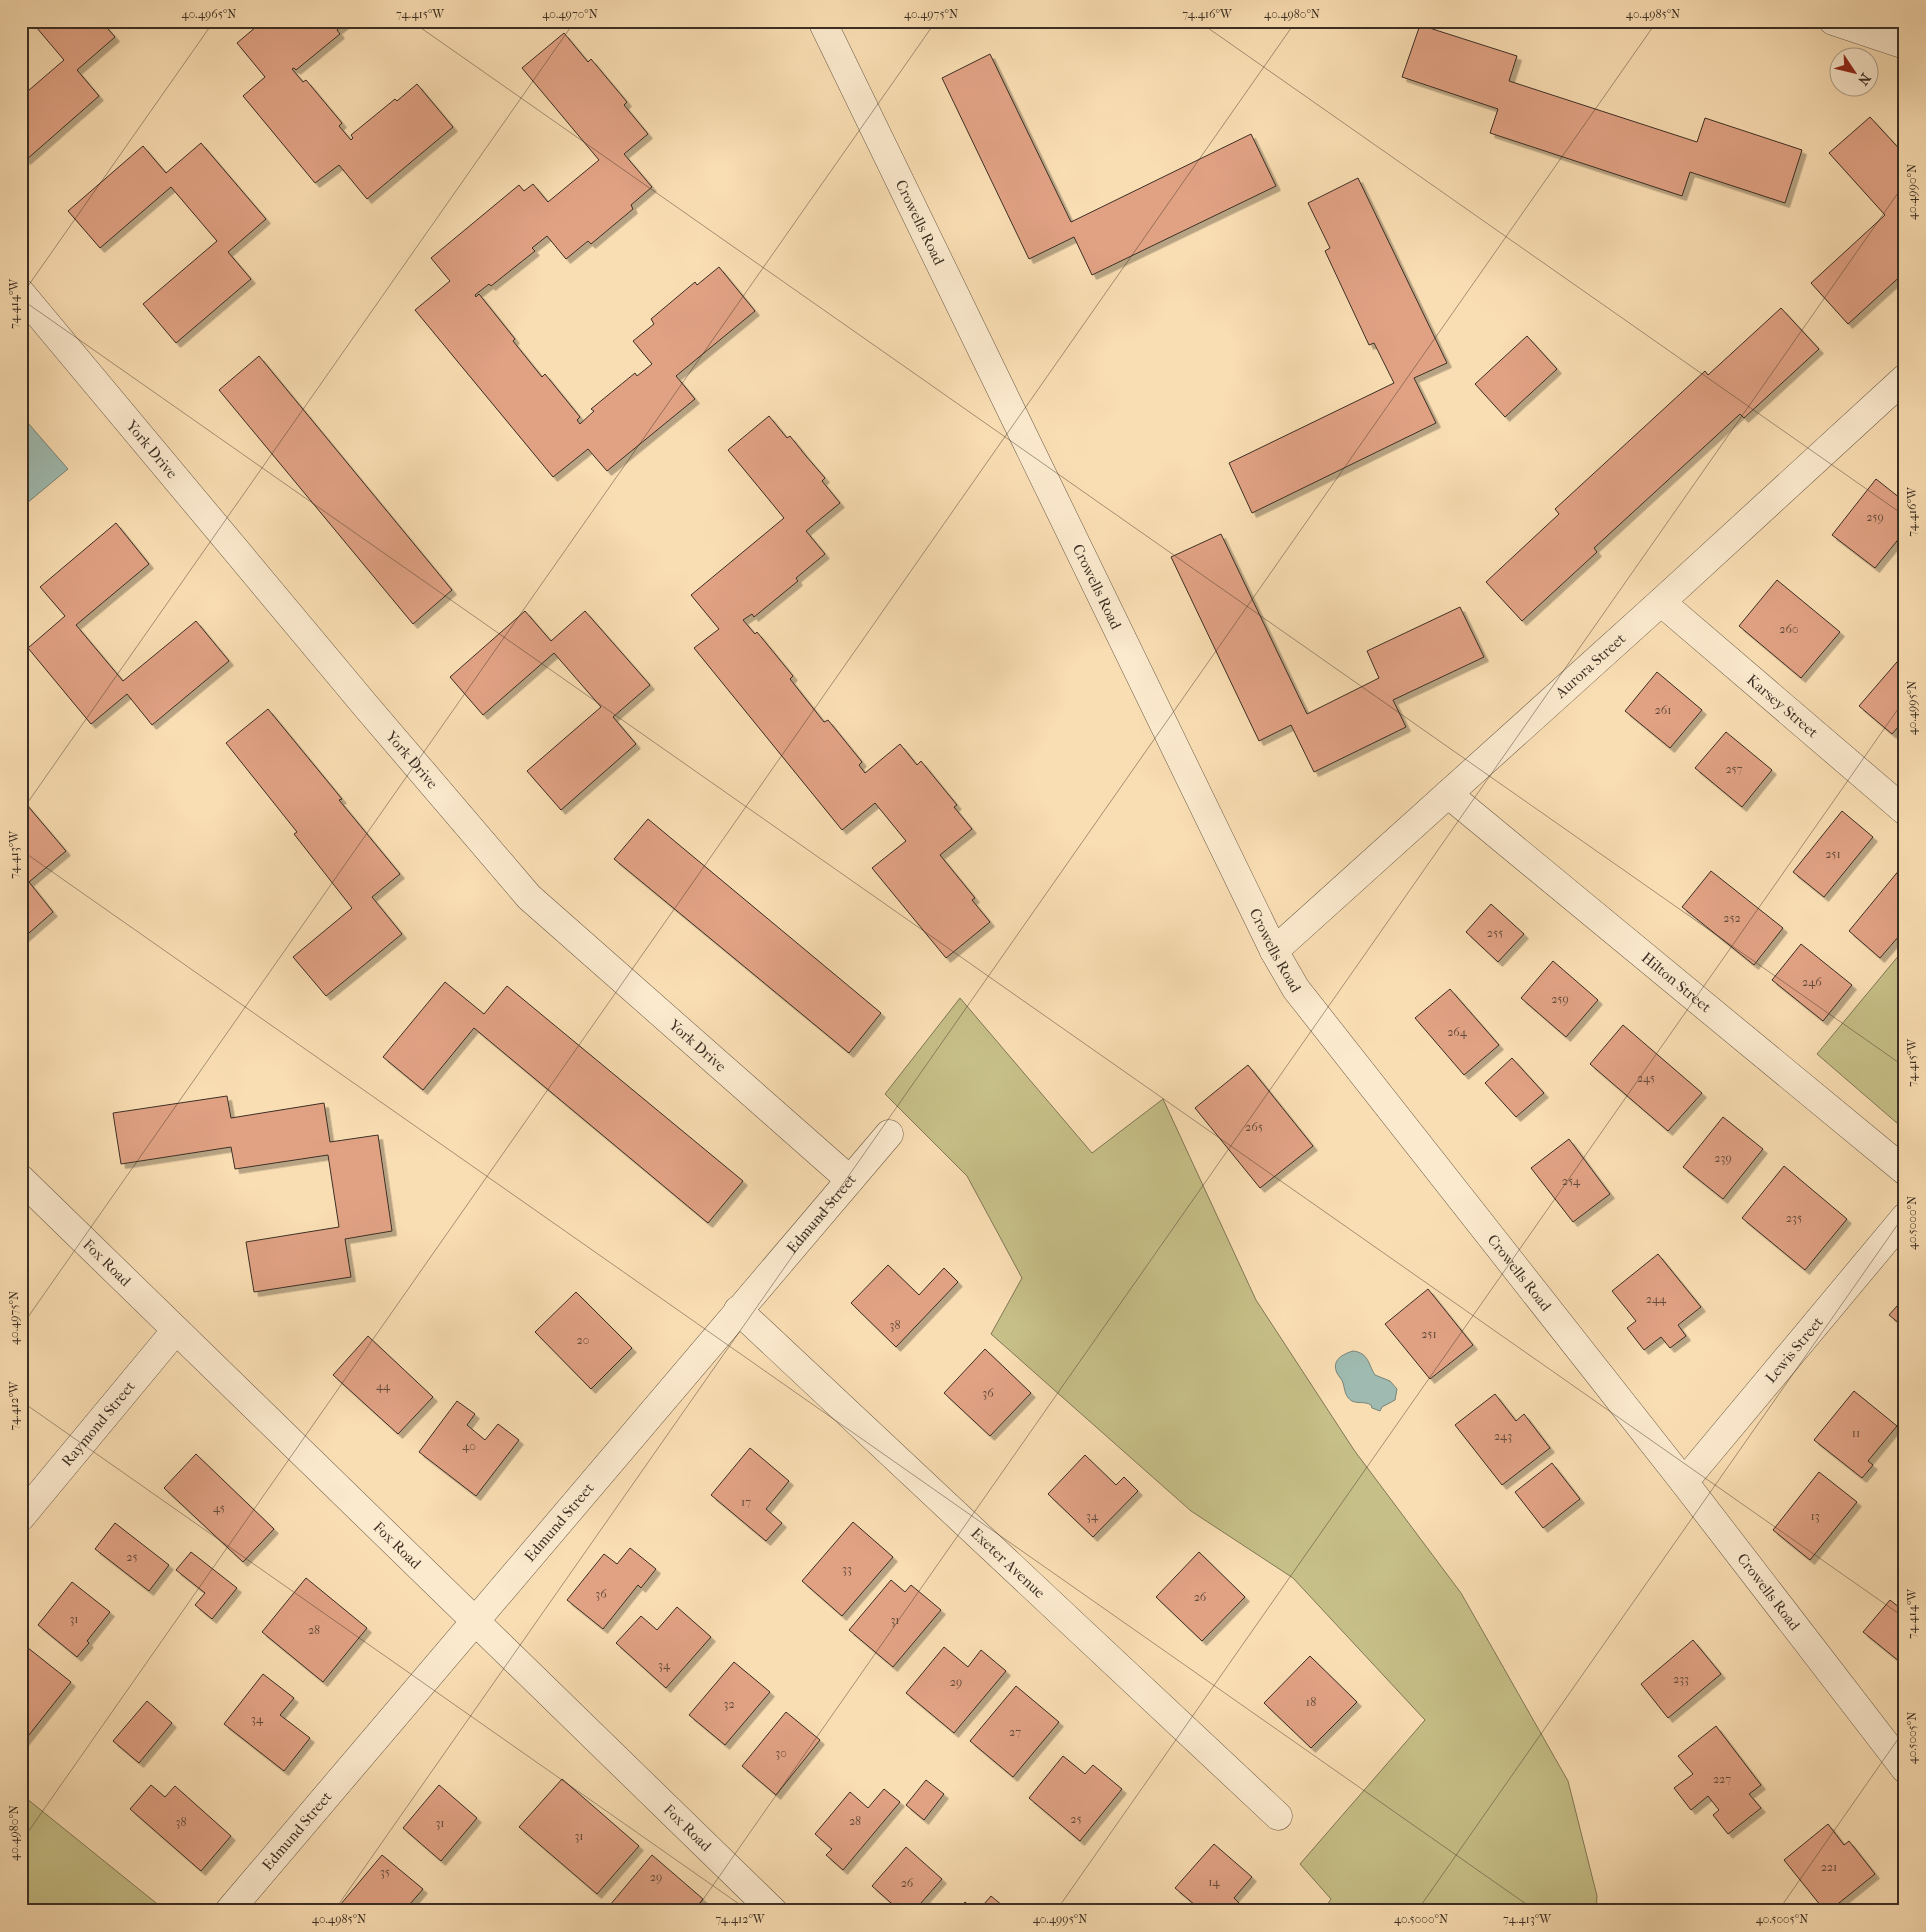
<svg xmlns="http://www.w3.org/2000/svg" width="1926" height="1932" viewBox="0 0 1926 1932" font-family="'IM FELL French Canon',serif">
	<style>
		.green { fill: #c6bf87; stroke: #807756 }
		.water { fill: #9fbbb1; stroke: #778379 }
		.building { fill: #e1a284; stroke: #3b2f24; filter: url(#shadow) }
		.lines { fill: none; stroke-linecap: round; stroke-linejoin: round }
		.street-casing { stroke: #6b5b48; stroke-width: 29 }
		.street { stroke: #fceace; stroke-width: 28 }
		.ticks { fill: none; stroke: #3b2f24; stroke-width: 1; stroke-opacity: 0.45 }
		.labels { text-anchor: middle; dominant-baseline: central; stroke-width: 5; stroke-linejoin: round; paint-order: stroke }
		.number-label { font-size: 12px; fill: #644c3c }
		.street-label { font-size: 15px; fill: #3b2f24; stroke: #fceace }
		.neatline { fill: none; stroke: #3b2f24; stroke-width: 2 }
		.ticks-label { font-size: 12px; text-anchor: middle; fill: #3b2f24 }
	</style>
	<defs>
		<filter id="shadow"><feDropShadow dx="4.5" dy="4.5" stdDeviation="0" flood-color="#0004"/></filter>
	</defs>
	<rect width="100%" height="100%" fill="#fadeb3"/>
	<filter id="stains"><feTurbulence type="fractalNoise" baseFrequency=".004" numOctaves="4"/><feColorMatrix values="0 0 0 0 .2 0 0 0 0 .09 0 0 0 0 .02 0 0 0 .5 -.17"/></filter>
	<radialGradient id="worn" r=".72"><stop offset=".6" stop-color="#630" stop-opacity="0"/><stop offset="1" stop-color="#630" stop-opacity=".3"/></radialGradient>
	<path class="green" d="M1905,948V1130L1817,1054Z
		M960,998L1092,1153L1163,1099L1256,1300L1354,1450L1461,1593L1568,1781L1597,1896L1596,1911H1323L1331,1899L1300,1864L1425,1720L1293,1578L1191,1511L991,1334L1022,1278L967,1176L885,1094Z
		M21,1794L166,1911H21Z"/>
	<path class="water" d="M21,415L68,469L21,508Z
		M1353,1351C1369,1353 1368,1364 1375,1375L1390,1381L1397,1389L1395,1400L1382,1407L1380,1411L1372,1408L1371,1405C1365,1401 1358,1404 1352,1401C1345,1397 1345,1390 1343,1383C1342,1379 1339,1377 1337,1373C1331,1360 1343,1354 1353,1351Z"/>
	<path class="building" d="M31,21H101L115,37L77,70L99,96L26,160L21,155V97L64,60Z
		M263,21H348L337,30L340,34L296,70L294,68L292,69L303,82L306,80L342,123L339,126L351,140L353,138L351,135L395,99L397,101L417,84L453,127L367,199L339,165L315,183L243,96L265,77L237,43Z
		M1420,25L1517,56L1509,81L1697,142L1705,118L1802,150L1785,203L1690,172L1682,196L1490,133L1498,109L1402,77Z
		M564,33L588,62L591,59L627,102L624,105L648,134L624,154L652,187L631,205L633,209L591,244L588,241L566,259L547,236L532,248L535,251L491,286L489,284L475,295L476,297L479,294L515,339L513,341L542,377L545,374L580,417L577,420L580,424L594,411L591,409L635,373L637,376L652,364L633,341L654,324L651,319L695,282L697,285L719,267L755,311L676,376L695,399L607,471L588,449L553,477L415,310L450,281L431,258L519,185L524,191L533,184L548,202L599,160L522,68Z
		M990,54L1071,222L1251,134L1276,186L1092,275L1074,237L1029,259L942,78Z
		M1870,117L1905,155V222L1901,226L1905,231V272L1848,324L1811,283L1885,215L1829,153Z
		M201,143L266,219L228,252L251,279L176,343L143,304L217,241L171,187L100,248L68,211L143,146L166,173Z
		M1358,178L1447,363L1414,378L1436,423L1252,513L1229,463L1394,383L1374,343L1369,345L1325,251L1330,248L1308,203Z
		M1781,308L1819,349L1744,418L1740,414L1594,548L1597,552L1522,621L1486,582L1559,514L1555,509L1705,371L1708,375Z
		M1527,336L1557,369L1505,417L1475,384Z
		M259,356L452,590L413,624L219,390Z
		M769,416L787,438L790,436L806,456L825,478L822,481L840,503L806,531L825,554L796,578L798,581L754,617L752,614L743,620L755,634L757,632L793,676L790,679L824,722L828,720L862,762L859,765L865,773L900,744L917,765L921,761L957,805L954,807L972,829L940,855L975,898L972,900L990,922L946,958L872,868L906,841L875,803L842,830L694,648L719,629L691,595L784,518L728,450Z
		M1876,479L1905,502V531L1875,568L1832,535Z
		M116,523L149,564L76,625L123,681L196,621L229,661L152,725L127,694L91,724L28,648L65,616L40,587Z
		M1221,534L1307,714L1379,678L1367,651L1460,607L1484,657L1393,700L1406,727L1314,772L1291,725L1259,741L1171,557Z
		M1777,580L1840,632L1801,678L1739,626Z
		M525,611L551,641L585,611L650,685L613,717L636,744L561,810L527,771L601,707L554,653L483,715L450,677Z
		M1903,655L1905,657V719L1892,734L1859,706Z
		M1657,672L1702,710L1670,748L1625,711Z
		M268,709L342,799L339,800L400,874L372,897L402,934L326,996L293,957L352,908L294,834L297,832L226,743Z
		M1726,732L1772,770L1742,807L1695,768Z
		M21,798L66,851L29,882L53,912L21,940Z
		M1842,811L1873,837L1824,897L1793,872Z
		M648,819L881,1013L849,1053L614,859Z
		M1905,863V929L1880,958L1849,931Z
		M1711,871L1783,928L1754,965L1682,907Z
		M1491,904L1524,934L1498,962L1466,932Z
		M1801,944L1852,985L1823,1021L1772,980Z
		M1553,961L1598,1000L1566,1037L1521,998Z
		M445,982L484,1014L507,986L743,1181L708,1223L474,1028L423,1090L383,1057Z
		M1450,989L1499,1045L1464,1075L1415,1018Z
		M1623,1025L1702,1093L1668,1131L1590,1064Z
		M1512,1058L1544,1093L1516,1117L1485,1083Z
		M1248,1065L1313,1146L1260,1188L1195,1108Z
		M227,1096L231,1118L324,1103L330,1142L378,1135L392,1231L345,1239L351,1277L254,1292L246,1242L339,1227L328,1155L235,1169L231,1147L121,1164L113,1113Z
		M1723,1117L1763,1149L1723,1199L1683,1167Z
		M1569,1139L1610,1194L1573,1222L1531,1168Z
		M1784,1166L1847,1219L1805,1270L1742,1218Z
		M1658,1254L1701,1307L1678,1325L1686,1336L1670,1348L1661,1337L1644,1350L1627,1328L1636,1321L1612,1291Z
		M888,1265L919,1295L944,1268L958,1282L896,1347L851,1303Z
		M1428,1289L1473,1345L1430,1379L1385,1324Z
		M576,1292L632,1348L591,1389L535,1332Z
		M1905,1297V1328L1889,1315Z
		M368,1336L433,1397L398,1434L333,1375Z
		M985,1349L1031,1393L990,1436L944,1393Z
		M1854,1391L1897,1426L1868,1461L1873,1465L1862,1478L1814,1440Z
		M1495,1394L1516,1421L1524,1414L1550,1448L1502,1485L1455,1425Z
		M457,1401L475,1414L467,1425L485,1440L498,1424L519,1440L476,1496L419,1452Z
		M1905,1411V1423L1899,1418Z
		M750,1448L789,1481L766,1509L782,1523L766,1541L711,1495Z
		M196,1454L274,1529L243,1562L164,1488Z
		M1085,1455L1116,1485L1124,1477L1138,1491L1093,1537L1048,1494Z
		M1552,1463L1580,1499L1543,1528L1515,1492Z
		M1819,1472L1857,1502L1810,1560L1773,1530Z
		M853,1522L893,1557L842,1616L802,1581Z
		M115,1523L169,1565L149,1591L95,1549Z
		M630,1548L656,1569L641,1588L638,1585L603,1629L567,1600L604,1554L617,1564Z
		M191,1552L237,1588L212,1619L195,1605L205,1593L176,1570Z
		M1199,1552L1245,1597L1202,1641L1156,1597Z
		M306,1578L367,1628L323,1682L262,1632Z
		M891,1580L905,1592L911,1585L941,1610L893,1667L849,1630Z
		M72,1582L110,1612L87,1641L89,1643L77,1657L38,1625Z
		M1890,1600L1905,1612V1666L1863,1632Z
		M677,1607L711,1637L666,1688L616,1643L641,1616L657,1630Z
		M1693,1640L1721,1674L1668,1718L1641,1684Z
		M23,1644L71,1682L21,1745V1646Z
		M944,1647L968,1667L981,1650L1006,1671L954,1733L906,1693Z
		M1310,1656L1357,1702L1311,1748L1264,1703Z
		M734,1662L770,1692L725,1745L689,1715Z
		M263,1674L294,1698L280,1715L310,1738L284,1771L224,1724Z
		M1016,1686L1059,1722L1013,1777L970,1741Z
		M147,1701L172,1723L139,1763L113,1741Z
		M786,1712L820,1740L776,1795L742,1766Z
		M1716,1726L1761,1785L1749,1794L1761,1808L1728,1834L1713,1815L1719,1810L1708,1796L1691,1810L1674,1788L1693,1774L1678,1756Z
		M1063,1756L1085,1774L1093,1765L1122,1789L1080,1841L1029,1798Z
		M562,1779L639,1846L597,1894L519,1827Z
		M926,1780L944,1794L924,1820L906,1805Z
		M151,1785L165,1797L175,1786L231,1836L201,1871L130,1809Z
		M439,1785L477,1818L441,1861L403,1828Z
		M884,1789L900,1802L843,1870L826,1855L832,1849L815,1834L850,1792L868,1808Z
		M1828,1824L1844,1845L1849,1841L1875,1874L1829,1911H1825L1784,1860Z
		M1214,1844L1252,1877L1234,1898L1240,1904L1234,1911H1202L1175,1888Z
		M906,1847L942,1879L914,1911H900L872,1886Z
		M382,1855L423,1889L404,1911H335Z
		M652,1855L703,1899L693,1911H617L610,1905Z
		M991,1896L1009,1911H978Z
		M965,1902L976,1911H957Z"/>
	<g class="lines">
		<defs>
			<g id="street">
				<path id="s1" d="M822,21L1274,951L1296,989L1684,1482L1905,1769"/>
				<path d="M1833,21L1905,45"/>
				<path id="s2" d="M21,293L365,705L529,897L850,1180"/>
				<path id="s3" d="M1661,602L1905,811"/>
				<path id="s4" d="M1448,794L1905,1171"/>
				<path id="s5" d="M1274,951L1661,602L1905,378"/>
				<path id="s6" d="M21,1179L773,1911"/>
				<path id="s7" d="M738,1310L1278,1816"/>
				<path id="s8" d="M1684,1482L1905,1217"/>
				<path id="s9" d="M21,1517L176,1330"/>
				<path id="s10" d="M229,1911L889,1134"/>
			</g>
		</defs>
		<use href="#street" class="street-casing"/>
		<use href="#street" class="street"/>
	</g>
	<path class="ticks" d="M411,21L1905,1067M1198,21L1905,516M21,296L214,21M21,299L1905,1618M21,812L575,21M21,850L1536,1911M21,1327L936,21M21,1401L749,1911M21,1842L1296,21M334,1911L1657,21M695,1911L1905,183M1056,1911L1905,699M1417,1911L1905,1214M1778,1911L1905,1729"/>
	<g class="labels">
		<g class="number-label">
			<text x="1875" y="517">259</text>
			<text x="1789" y="629">260</text>
			<text x="1663" y="710">261</text>
			<text x="1734" y="769">257</text>
			<text x="1833" y="854">251</text>
			<text x="1732" y="918">252</text>
			<text x="1495" y="933">255</text>
			<text x="1812" y="982">246</text>
			<text x="1560" y="999">259</text>
			<text x="1457" y="1032">264</text>
			<text x="1646" y="1078">245</text>
			<text x="1254" y="1127">265</text>
			<text x="1723" y="1158">239</text>
			<text x="1571" y="1181">254</text>
			<text x="1794" y="1218">235</text>
			<text x="1656" y="1299">244</text>
			<text x="895" y="1325">38</text>
			<text x="1429" y="1334">251</text>
			<text x="583" y="1340">20</text>
			<text x="383" y="1386">44</text>
			<text x="988" y="1393">36</text>
			<text x="1856" y="1433">11</text>
			<text x="1503" y="1436">243</text>
			<text x="469" y="1446">40</text>
			<text x="746" y="1502">17</text>
			<text x="219" y="1508">45</text>
			<text x="1092" y="1516">34</text>
			<text x="1815" y="1516">13</text>
			<text x="132" y="1557">25</text>
			<text x="847" y="1569">33</text>
			<text x="601" y="1594">36</text>
			<text x="1200" y="1597">26</text>
			<text x="74" y="1619">31</text>
			<text x="895" y="1620">31</text>
			<text x="314" y="1630">28</text>
			<text x="664" y="1665">34</text>
			<text x="1681" y="1679">233</text>
			<text x="956" y="1682">29</text>
			<text x="1311" y="1702">18</text>
			<text x="729" y="1704">32</text>
			<text x="257" y="1719">34</text>
			<text x="1015" y="1732">27</text>
			<text x="781" y="1753">30</text>
			<text x="1722" y="1779">227</text>
			<text x="1076" y="1819">25</text>
			<text x="855" y="1821">28</text>
			<text x="181" y="1822">38</text>
			<text x="440" y="1823">31</text>
			<text x="579" y="1836">31</text>
			<text x="1829" y="1867">221</text>
			<text x="385" y="1872">35</text>
			<text x="656" y="1877">29</text>
			<text x="1214" y="1882">14</text>
			<text x="907" y="1883">26</text>
		</g>
		<g class="street-label">
			<text stroke="none"><textPath href="#s1" startOffset="224">Crowells Road</textPath></text>
			<text stroke="none"><textPath href="#s2" startOffset="204">York Drive</textPath></text>
			<text stroke="none"><textPath href="#s1" startOffset="629">Crowells Road</textPath></text>
			<text stroke="none"><textPath href="#s5" startOffset="426">Aurora Street</textPath></text>
			<text stroke="none"><textPath href="#s3" startOffset="160">Karsey Street</textPath></text>
			<text stroke="none"><textPath href="#s2" startOffset="609">York Drive</textPath></text>
			<text stroke="none"><textPath href="#s1" startOffset="1034">Crowells Road</textPath></text>
			<text stroke="none"><textPath href="#s4" startOffset="296">Hilton Street</textPath></text>
			<text stroke="none"><textPath href="#s2" startOffset="1014">York Drive</textPath></text>
			<text stroke="none"><textPath href="#s10" startOffset="915">Edmund Street</textPath></text>
			<text stroke="none"><textPath href="#s6" startOffset="120">Fox Road</textPath></text>
			<text stroke="none"><textPath href="#s1" startOffset="1439">Crowells Road</textPath></text>
			<text stroke="none"><textPath href="#s8" startOffset="172">Lewis Street</textPath></text>
			<text stroke="none"><textPath href="#s9" startOffset="121">Raymond Street</textPath></text>
			<text stroke="none"><textPath href="#s10" startOffset="510">Edmund Street</textPath></text>
			<text stroke="none"><textPath href="#s6" startOffset="525">Fox Road</textPath></text>
			<text stroke="none"><textPath href="#s7" startOffset="370">Exeter Avenue</textPath></text>
			<text stroke="none"><textPath href="#s1" startOffset="1844">Crowells Road</textPath></text>
			<text stroke="none"><textPath href="#s6" startOffset="930">Fox Road</textPath></text>
			<text stroke="none"><textPath href="#s10" startOffset="105">Edmund Street</textPath></text>
		</g>
	</g>
	<rect width="1926" height="1932" fill="none" stroke="#fadeb3" stroke-width="55"/>
	<g transform="translate(1854 72) rotate(125)"><circle r="24" fill="#fceace" stroke="#af9f8a"/>
	<path d="M0-4L9 19L0 12L-9 19Z" fill="#8f2418"/>
	<text y="-8" font-size="14" font-weight="bold" text-anchor="middle" fill="#3b2f24">N</text>
	</g>
	<rect x="28" y="28" width="1870" height="1876" class="neatline"/>
	<g class="ticks-label">
		<text x="209" y="18">40.4965°N</text>
		<text x="420" y="18">74.415°W</text>
		<text x="570" y="18">40.4970°N</text>
		<text x="931" y="18">40.4975°N</text>
		<text x="1207" y="18">74.416°W</text>
		<text x="1292" y="18">40.4980°N</text>
		<text x="1653" y="18">40.4985°N</text>
		<text transform="translate(1912 192) rotate(-90)" y="4">40.4990°N</text>
		<text transform="translate(14 304) rotate(-90)" y="4">74.414°W</text>
		<text transform="translate(1912 512) rotate(-90)" y="4">74.416°W</text>
		<text transform="translate(1912 708) rotate(-90)" y="4">40.4995°N</text>
		<text transform="translate(14 855) rotate(-90)" y="4">74.413°W</text>
		<text transform="translate(1912 1063) rotate(-90)" y="4">74.415°W</text>
		<text transform="translate(1912 1223) rotate(-90)" y="4">40.5000°N</text>
		<text transform="translate(14 1318) rotate(-90)" y="4">40.4975°N</text>
		<text transform="translate(14 1406) rotate(-90)" y="4">74.412°W</text>
		<text transform="translate(1912 1614) rotate(-90)" y="4">74.414°W</text>
		<text transform="translate(1912 1738) rotate(-90)" y="4">40.5005°N</text>
		<text transform="translate(14 1833) rotate(-90)" y="4">40.4980°N</text>
		<text x="339" y="1923">40.4985°N</text>
		<text x="740" y="1923">74.412°W</text>
		<text x="1060" y="1923">40.4995°N</text>
		<text x="1421" y="1923">40.5000°N</text>
		<text x="1527" y="1923">74.413°W</text>
		<text x="1782" y="1923">40.5005°N</text>
	</g>
	<rect width="100%" height="100%" filter="url(#stains)"/>
	<rect width="100%" height="100%" fill="url(#worn)"/>
</svg>
